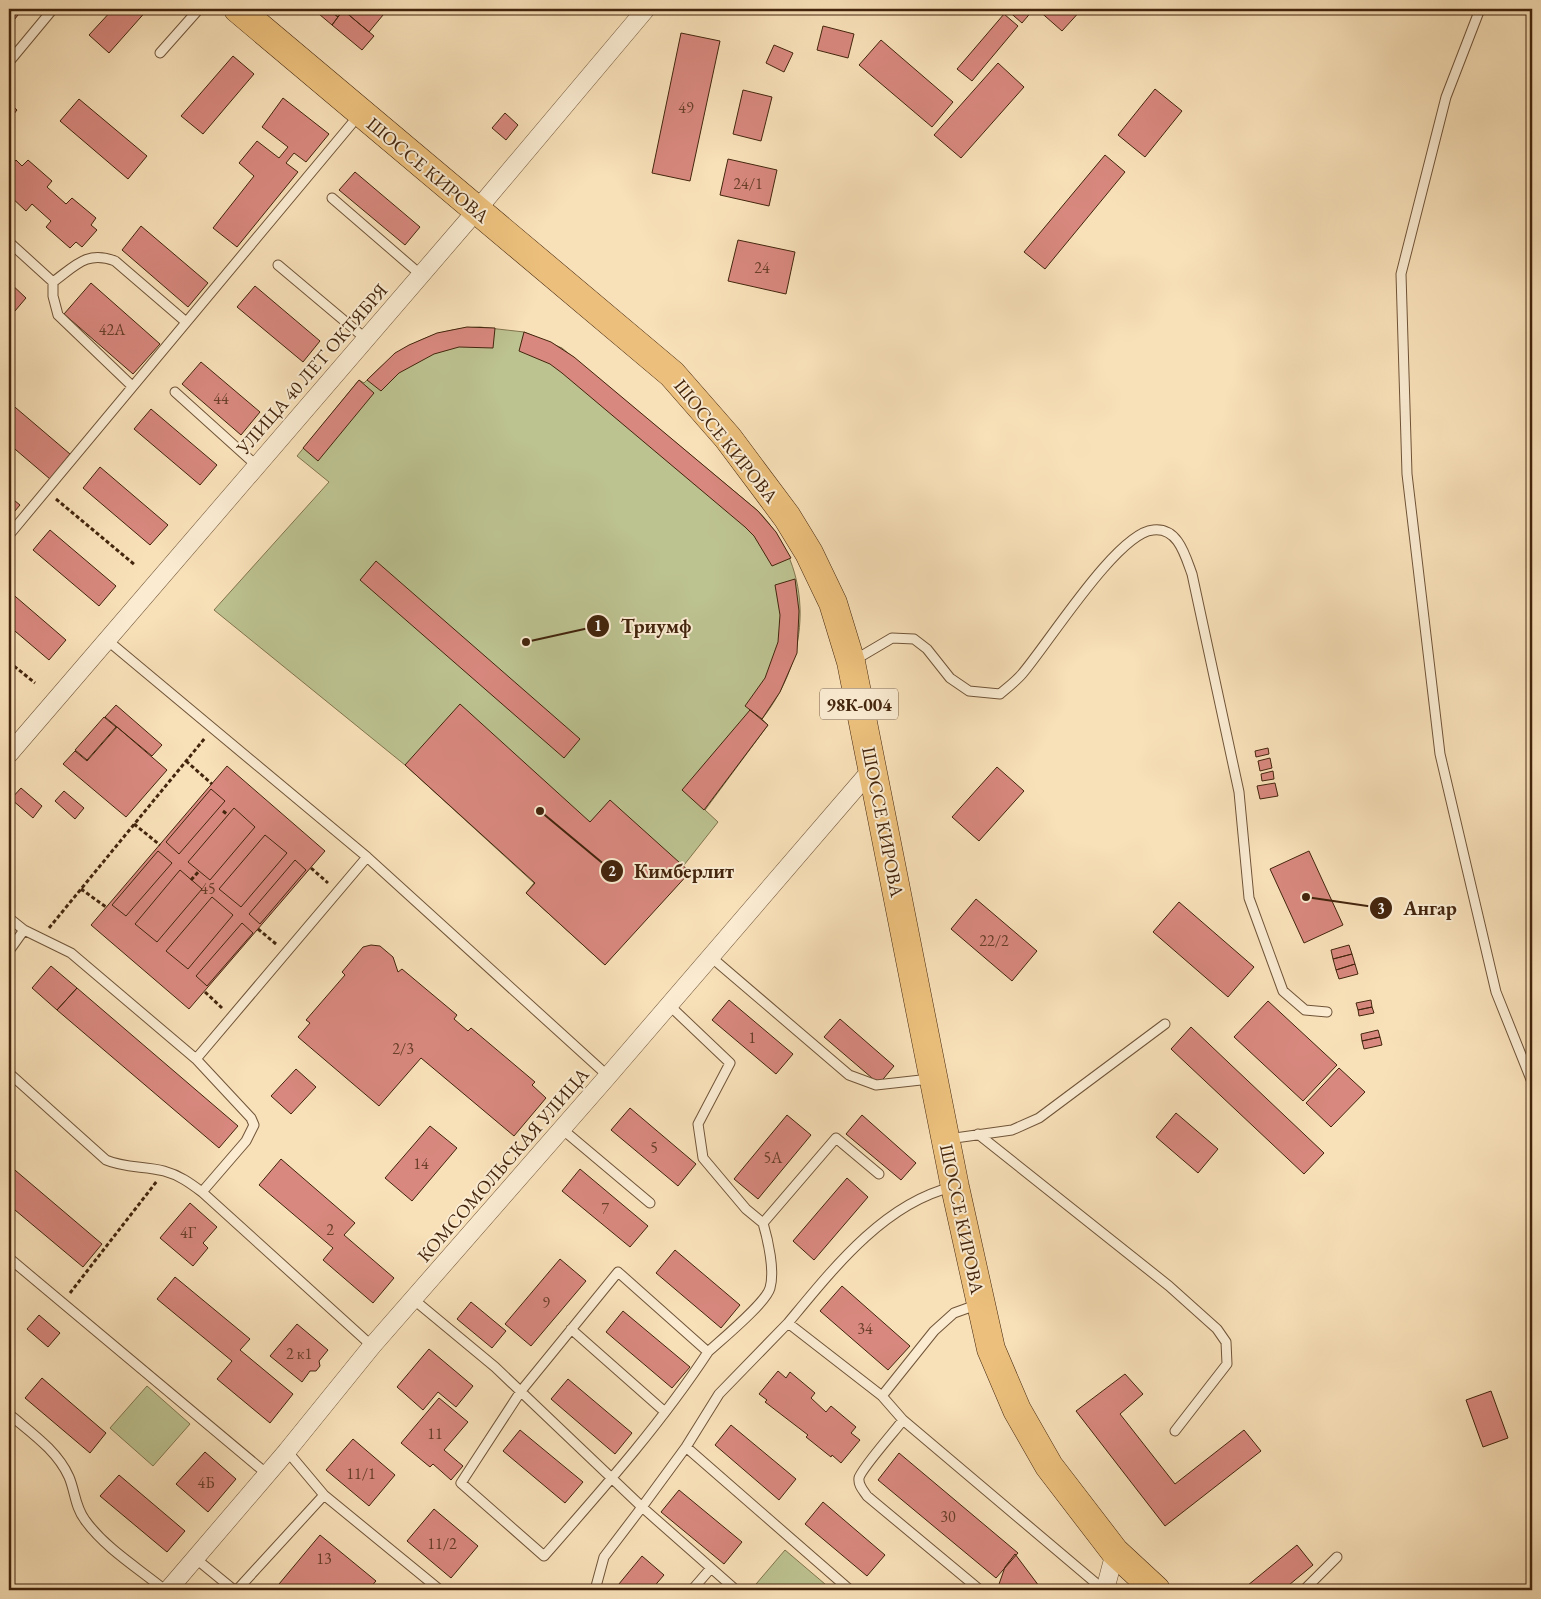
<svg xmlns="http://www.w3.org/2000/svg" width="1541" height="1599" viewBox="0 0 1541 1599" font-family="'EB Garamond',serif">
	<style>
		.green { fill: #bcc290; stroke: #80744e }
		.building { fill: #d8887e; stroke: #43250d }
		.lines { fill: none; stroke-linecap: round; stroke-linejoin: round }
		.service-casing { stroke: #705438; stroke-width: 11 }
		.minor-casing { stroke: #705438; stroke-width: 19 }
		.primary-casing { stroke: #43250d; stroke-width: 29 }
		.path { stroke: #43250d; stroke-width: 3; stroke-dasharray: 4 2.5; stroke-linecap: butt }
		.service { stroke: #faebd1; stroke-width: 9 }
		.minor { stroke: #faebd1; stroke-width: 18 }
		.primary { stroke: #ecc07c; stroke-width: 28 }
		.labels { text-anchor: middle; dominant-baseline: central; stroke-width: 4; stroke-linejoin: round; paint-order: stroke }
		.number-label { font-size: 16px; fill: #683e29 }
		.shield { fill: #faebd1; stroke: #7a6048; stroke-width: 1 }
		.shield-label { font-size: 18px; font-weight: bold; fill: #43250d }
		.street-label { font-size: 19px; fill: #43250d; stroke: #faebd1 }
		.leader { fill: none; stroke: #43250d; stroke-width: 2 }
		.callout-dot { fill: #43250d; stroke: #faebd1; stroke-width: 2 }
		.mark-label { font-size: 15px; text-anchor: middle; font-weight: bold; fill: #fff }
		.callout-label { font-size: 20px; text-anchor: middle; font-weight: bold; fill: #43250d; stroke: #faebd1; stroke-width: 4; stroke-linejoin: round; paint-order: stroke }
	</style>
	<rect width="100%" height="100%" fill="#f8e0b8"/>
	<filter id="stains"><feTurbulence type="fractalNoise" baseFrequency=".004" numOctaves="4"/><feColorMatrix values="0 0 0 0 .2 0 0 0 0 .09 0 0 0 0 .02 0 0 0 .5 -.17"/></filter>
	<radialGradient id="worn" r=".72"><stop offset=".6" stop-color="#630" stop-opacity="0"/><stop offset="1" stop-color="#630" stop-opacity=".3"/></radialGradient>
	<path class="green" d="M480,327L524,332L562,348L758,511C816,570 811,657 762,719L768,725L705,810L718,822L605,965L526,893L534,883L405,765L214,610L329,482L297,456L359,380L364,383C398,348 429,329 480,327Z
		M147,1386L190,1424L153,1466L110,1428Z
		M785,1550L832,1590H751Z"/>
	<path class="building" d="M9,9H23L9,26Z
		M113,9H148L109,53L89,35Z
		M313,9H328L338,17L332,25Z
		M328,9H345L338,17Z
		M345,9H388L369,32L343,10Z
		M1006,9H1032L1033,10L1022,23Z
		M1037,9H1082L1062,31Z
		M343,10L374,36L362,50L332,25Z
		M1004,14L1018,26L972,81L957,69Z
		M823,26L854,34L848,58L817,50Z
		M681,33L720,41L690,181L652,173Z
		M881,40L953,102L932,127L859,65Z
		M774,45L793,53L784,72L766,63Z
		M233,56L254,74L203,134L181,116Z
		M998,63L1024,87L961,158L934,135Z
		M1155,89L1182,111L1145,157L1118,135Z
		M743,90L772,97L761,141L733,134Z
		M283,98L329,134L306,162L294,153L286,163L298,172L237,247L213,228L254,176L239,163L257,141L279,158L288,147L262,127Z
		M79,99L147,156L128,179L60,121Z
		M9,103L17,110L9,120Z
		M505,113L518,125L506,140L492,128Z
		M1105,155L1125,172L1045,269L1024,252Z
		M728,159L777,170L769,206L720,195Z
		M16,160L22,166L28,160L52,181L47,187L66,204L72,198L96,218L91,225L97,230L82,247L76,242L70,248L46,227L51,221L32,204L26,211L9,195V168Z
		M355,172L420,227L405,245L339,190Z
		M141,226L208,283L188,307L122,250Z
		M738,240L795,252L786,294L728,281Z
		M9,282L26,298L9,318Z
		M91,283L160,344L133,374L64,314Z
		M255,286L320,341L303,362L237,307Z
		M467,327L495,328L493,348L459,347L434,354L399,373L381,391L367,380L395,353L409,345L437,333Z
		M524,332L551,342L574,357L758,511L776,532L791,558L772,566L754,536L745,527L562,373L550,364L519,351Z
		M201,362L260,412L241,435L182,384Z
		M359,380L374,393L318,461L303,448Z
		M9,402L70,454L50,479L9,444Z
		M151,409L217,465L200,485L134,429Z
		M100,467L168,525L150,545L83,488Z
		M9,496L20,505L9,518Z
		M50,530L116,586L99,606L33,550Z
		M376,561L580,739L564,758L360,580Z
		M795,579L799,611L797,653L780,692L762,719L745,706L765,678L778,642L780,615L775,585Z
		M9,591L66,640L49,660L9,626Z
		M460,704L590,822L610,800L690,872L605,965L526,893L535,883L405,765Z
		M116,705L162,745L152,756L105,717Z
		M750,710L768,725L704,810L682,790Z
		M104,717L116,727L87,760L75,750Z
		M117,727L167,770L126,817L63,764L75,751L87,761Z
		M1268,748L1269,754L1256,757L1255,751Z
		M1270,758L1272,768L1260,771L1258,761Z
		M227,766L325,851L189,1009L91,925Z
		M997,767L1024,791L979,841L952,817Z
		M1273,771L1274,779L1262,781L1261,774Z
		M1275,783L1278,796L1260,799L1257,786Z
		M21,788L42,806L33,818L11,799Z
		M211,789L225,801L179,854L166,842Z
		M64,791L84,808L75,819L55,801Z
		M234,808L255,827L210,880L188,862Z
		M265,835L287,853L241,907L219,889Z
		M158,851L172,863L126,916L112,905Z
		M1309,851L1343,925L1304,943L1270,869Z
		M295,860L306,870L260,924L249,914Z
		M180,870L202,889L157,942L135,924Z
		M212,897L233,915L188,969L166,951Z
		M976,899L1037,951L1012,981L951,929Z
		M1179,902L1254,967L1228,997L1153,932Z
		M242,923L253,933L207,986L196,976Z
		M371,945L380,946L393,957L398,972L402,969L457,1015L454,1019L468,1031L471,1028L535,1082L532,1085L546,1098L514,1136L421,1058L379,1106L298,1037L310,1023L306,1020L345,975L342,972L363,947Z
		M1349,945L1352,954L1333,959L1331,950Z
		M1352,954L1355,964L1336,970L1333,959Z
		M1355,964L1358,974L1339,979L1336,970Z
		M51,966L77,988L57,1010L32,988Z
		M77,988L238,1126L219,1148L57,1010Z
		M729,1000L793,1054L776,1074L712,1020Z
		M1371,1000L1372,1007L1358,1010L1356,1003Z
		M1268,1001L1337,1065L1303,1101L1234,1037Z
		M1372,1007L1374,1013L1359,1016L1358,1010Z
		M840,1019L894,1066L879,1084L824,1037Z
		M1191,1027L1324,1153L1304,1174L1171,1049Z
		M1378,1030L1380,1037L1362,1041L1361,1034Z
		M1380,1037L1382,1045L1364,1049L1362,1041Z
		M1339,1068L1365,1092L1331,1127L1306,1103Z
		M296,1069L316,1087L291,1114L271,1096Z
		M630,1108L696,1164L678,1186L611,1130Z
		M1176,1113L1218,1149L1198,1173L1156,1137Z
		M787,1115L811,1135L758,1199L734,1179Z
		M862,1115L916,1163L901,1180L846,1134Z
		M430,1126L457,1148L412,1201L385,1178Z
		M281,1159L355,1223L344,1235L394,1278L373,1303L323,1260L333,1248L259,1185Z
		M9,1165L102,1244L83,1267L9,1205Z
		M580,1169L648,1226L630,1247L562,1191Z
		M847,1178L868,1197L814,1260L793,1241Z
		M190,1203L217,1227L203,1243L208,1248L193,1266L160,1238Z
		M675,1250L740,1305L721,1328L656,1273Z
		M560,1259L586,1281L531,1346L505,1324Z
		M175,1277L250,1339L240,1350L293,1394L270,1423L217,1379L232,1361L157,1299Z
		M842,1286L910,1346L888,1370L820,1311Z
		M471,1302L506,1331L492,1348L457,1319Z
		M623,1311L690,1367L672,1388L606,1332Z
		M39,1315L60,1333L48,1347L27,1329Z
		M297,1324L328,1350L319,1361L320,1366L316,1371H310L302,1382L270,1356Z
		M429,1349L473,1386L456,1407L438,1392L423,1410L397,1387Z
		M778,1371L786,1378L790,1372L815,1393L811,1398L826,1412L831,1406L856,1427L851,1433L860,1440L841,1463L832,1455L831,1457L806,1437L808,1435L765,1402L767,1400L759,1394Z
		M1125,1374L1143,1394L1120,1414L1175,1484L1244,1430L1261,1451L1165,1526L1076,1411Z
		M42,1378L106,1433L90,1453L25,1398Z
		M568,1379L632,1433L615,1454L551,1399Z
		M1491,1391L1508,1438L1483,1447L1466,1400Z
		M439,1398L468,1422L444,1450L463,1466L451,1480L433,1464L430,1467L401,1443Z
		M731,1425L796,1479L779,1500L715,1445Z
		M520,1430L583,1482L565,1503L503,1451Z
		M353,1439L395,1475L369,1506L326,1470Z
		M205,1452L236,1479L208,1512L176,1484Z
		M899,1453L1018,1553L996,1578L878,1480Z
		M119,1475L185,1531L167,1552L100,1496Z
		M679,1490L742,1542L724,1564L661,1512Z
		M823,1502L885,1555L867,1576L805,1524Z
		M434,1509L478,1546L451,1578L407,1541Z
		M320,1535L376,1581L368,1590H274Z
		M1297,1545L1313,1565L1283,1590H1242Z
		M1015,1554L1039,1586L1035,1590H1003L998,1587L1005,1567Z
		M642,1556L664,1575L651,1590H614Z"/>
	<g class="lines">
		<defs>
			<path id="service" d="M1480,9L1446,97L1401,274L1407,474L1440,754L1496,992L1532,1082
				M160,53L199,9
				M9,62L53,9
				M332,198L421,275
				M9,242L53,282V296L58,315L132,386
				M278,265L366,339
				M53,282C75,266 87,250 115,261L186,322
				M175,392L257,466
				M9,535L359,115
				M107,640L367,857L608,1076
				M853,661L892,638L914,639L927,649L950,678L969,691L1000,694C1007,688 1016,681 1022,674C1048,644 1117,533 1153,530C1178,527 1185,555 1192,574L1239,792L1249,898L1283,991L1305,1010L1327,1012
				M9,918L24,930L71,953L196,1059L251,1118L254,1125L246,1141L202,1192L372,1346
				M9,951L24,930
				M711,957L849,1075L876,1085L930,1079
				M669,1005L730,1063L698,1124L703,1158L746,1209L763,1223L836,1138L879,1174
				M196,1059L367,857
				M9,1073L106,1160C124,1168 145,1166 164,1171C179,1175 190,1183 202,1192
				M562,1129L650,1203
				M978,1134L1169,1286L1217,1329L1226,1342L1227,1364L1175,1431
				M948,1139L1012,1130L1039,1118L1165,1024
				M952,1187C883,1204 832,1270 788,1323L882,1396L903,1420L1104,1590
				M9,1258L267,1474
				M618,1272L708,1352C660,1425 601,1491 544,1556L461,1483L521,1391Z
				M413,1299L495,1367L642,1507L604,1557L595,1590
				M571,1329L665,1412
				M708,1352C721,1340 766,1303 770,1288C775,1271 768,1240 763,1223
				M882,1396L934,1331L954,1313L979,1304
				M9,1414C30,1432 57,1450 69,1477C75,1491 75,1507 85,1520C105,1548 138,1568 165,1590
				M903,1420C895,1431 861,1469 859,1478C858,1485 863,1490 867,1496L980,1590
				M686,1447L850,1590
				M324,1495L440,1590
				M195,1558L234,1590
				M237,1590L324,1495L287,1451
				M692,1590L711,1568
				M736,1590L642,1507L686,1447L719,1394L788,1323
				M1304,1590L1337,1557"/>
			<path id="minor" d="M9,754L476,211L646,9
				M168,1590L287,1451L372,1346L608,1076L872,769
				M1105,1590L1115,1552"/>
			<path id="primary" d="M238,9L672,374L728,438L787,517L809,553L833,603L851,662L955,1187L991,1349L1017,1410L1049,1466L1115,1552L1156,1590"/>
		</defs>
		<use href="#service" class="service-casing"/>
		<use href="#minor" class="minor-casing"/>
		<use href="#primary" class="primary-casing"/>
		<path class="path" d="M56,499L135,565
			M9,662L35,683
			M186,761L212,784
			M223,811L228,815
			M134,824L160,845
			M311,868L328,883
			M191,880L199,871
			M81,889L106,907
			M49,928L205,738
			M258,929L276,944
			M205,992L222,1008
			M70,1293L157,1181"/>
		<use href="#service" class="service"/>
		<use href="#minor" class="minor"/>
		<use href="#primary" class="primary"/>
	</g>
	<g class="labels">
		<g class="number-label">
			<text x="686" y="107">49</text>
			<text x="748" y="183">24/1</text>
			<text x="762" y="267">24</text>
			<text x="112" y="329">42А</text>
			<text x="221" y="398">44</text>
			<text x="208" y="888">45</text>
			<text x="994" y="940">22/2</text>
			<text x="752" y="1037">1</text>
			<text x="403" y="1048">2/3</text>
			<text x="654" y="1147">5</text>
			<text x="773" y="1157">5А</text>
			<text x="421" y="1163">14</text>
			<text x="605" y="1208">7</text>
			<text x="330" y="1229">2</text>
			<text x="188" y="1232">4Г</text>
			<text x="546" y="1302">9</text>
			<text x="865" y="1328">34</text>
			<text x="299" y="1353">2 к1</text>
			<text x="435" y="1433">11</text>
			<text x="361" y="1473">11/1</text>
			<text x="206" y="1482">4Б</text>
			<text x="948" y="1516">30</text>
			<text x="442" y="1543">11/2</text>
			<text x="324" y="1558">13</text>
		</g>
		<rect class="shield" x="820" y="688.5" width="78" height="31" rx="4"/>
		<g class="shield-label">
			<text x="859" y="704">98К-004</text>
		</g>
		<g class="street-label">
			<text transform="translate(428 170) rotate(40)">ШОССЕ КИРОВА</text>
			<text transform="translate(312 369) rotate(-49)">УЛИЦА 40 ЛЕТ ОКТЯБРЯ</text>
			<text transform="translate(726 441) rotate(51)">ШОССЕ КИРОВА</text>
			<text transform="translate(883 822) rotate(79)">ШОССЕ КИРОВА</text>
			<text transform="translate(503 1165) rotate(-49)">КОМСОМОЛЬСКАЯ УЛИЦА</text>
			<text transform="translate(962 1219) rotate(78)">ШОССЕ КИРОВА</text>
		</g>
	</g>
	<path class="leader" d="M526 642L598 626M540 811L612 871M1306 897L1381 908"/>
	<g class="callout-dot">
		<circle cx="526" cy="642" r="5"/>
		<circle cx="540" cy="811" r="5"/>
		<circle cx="1306" cy="897" r="5"/>
		<circle cx="598" cy="626" r="12"/>
		<circle cx="612" cy="871" r="12"/>
		<circle cx="1381" cy="908" r="12"/>
	</g>
	<g class="mark-label">
		<text x="598" y="631">1</text>
		<text x="612" y="876">2</text>
		<text x="1381" y="914">3</text>
	</g>
	<g class="callout-label">
		<text x="656" y="633">Триумф</text>
		<text x="684" y="878">Кимберлит</text>
		<text x="1430" y="915">Ангар</text>
	</g>
	<rect width="1541" height="1599" fill="none" stroke="#f8e0b8" stroke-width="30"/>
	<rect x="10" y="10" width="1521" height="1579" fill="none" stroke="#43250d" stroke-width="2.5"/>
	<rect x="15" y="15" width="1511" height="1569" fill="none" stroke="#43250d"/>
	<rect width="100%" height="100%" filter="url(#stains)"/>
	<rect width="100%" height="100%" fill="url(#worn)"/>
</svg>
